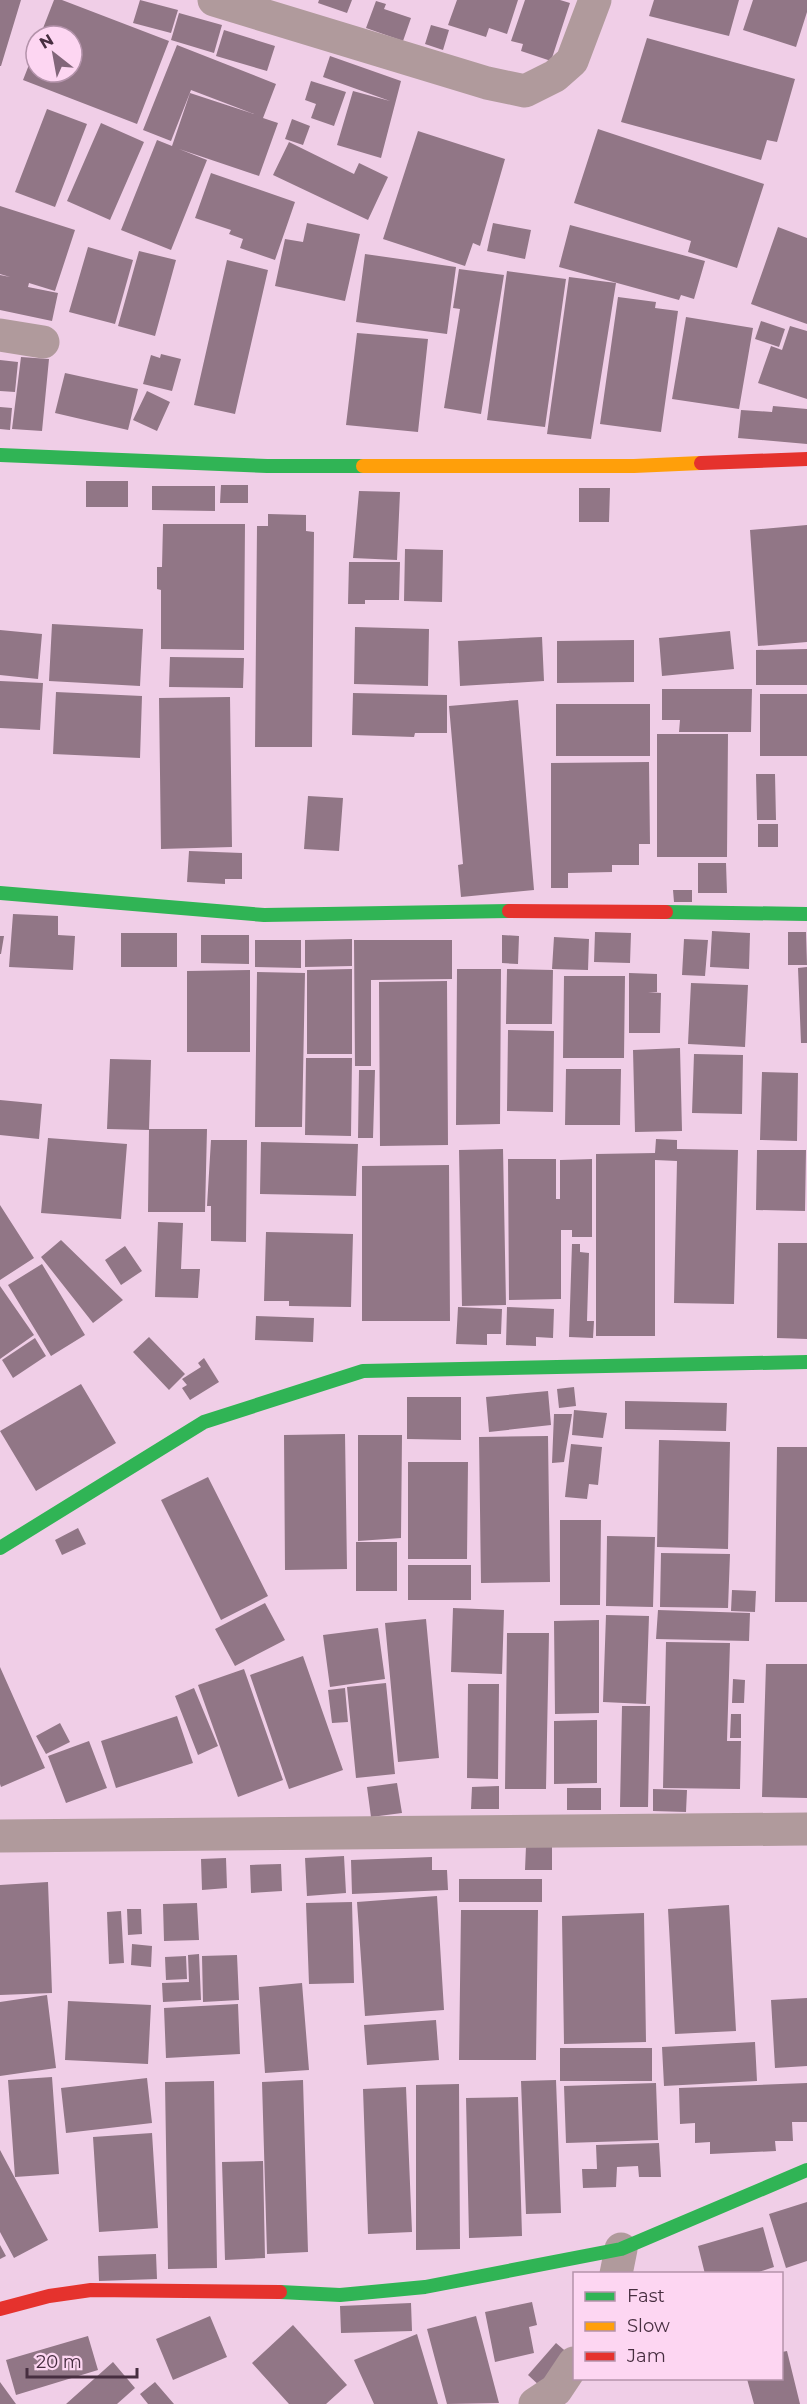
<svg xmlns="http://www.w3.org/2000/svg" width="807" height="2404" viewBox="0 0 807 2404" font-family="Montserrat,sans-serif">
	<style>
		.building { fill: #917686 }
		.lines { fill: none; stroke-linecap: round; stroke-linejoin: round }
		.street { stroke: #b09a9c; stroke-width: 33 }
		.fast { stroke: #30b455; stroke-width: 14 }
		.slow { stroke: #ff9f0a; stroke-width: 14 }
		.jam { stroke: #e5322d; stroke-width: 14 }
	</style>
	<rect width="100%" height="100%" fill="#f0cee7"/>
	<path class="building" d="M0,0H21L1,66H0Z
		M54,0H62L169,41L137,124L23,80L36,47V72H72V36H40Z
		M140,0L178,10L171,33L133,23Z
		M319,0H352L347,13L318,3Z
		M457,0H518L507,34L489,28L486,37L448,25Z
		M525,0H560L570,3L551,61L521,51L523,44L511,41Z
		M654,0H739L729,36L649,16Z
		M753,0H807V12L796,47L743,30Z
		M376,1L386,4L384,9L411,18L403,41L366,28Z
		M179,13L222,25L214,53L171,40Z
		M431,25L449,30L443,50L425,44Z
		M224,30L275,46L267,71L216,56Z
		M647,38L795,79L777,142L767,140L761,160L621,122Z
		M177,45L276,84L263,118L278,123L259,176L179,149L207,160L171,250L121,230L157,140L172,146L190,93L254,114L191,90L171,141L143,130Z
		M330,56L401,81L381,158L337,145L353,91L390,101L323,77Z
		M311,81L346,92L334,126L311,118L316,104L305,100Z
		M47,109L87,124L55,207L15,192Z
		M292,119L310,126L303,145L285,139Z
		M101,123L144,142L110,220L67,201Z
		M598,129L764,184L737,268L688,252L691,241L574,203Z
		M418,131L505,159L480,246L473,243L465,266L383,239Z
		M289,142L354,174L359,163L388,177L368,220L273,175Z
		M211,173L295,202L275,260L240,248L243,239L229,234L231,230L195,218Z
		M0,206L75,230L55,291L29,283L28,287L58,293L52,321L0,310V275L10,277L0,274Z
		M307,223L360,234L345,301L275,286L285,239L303,242Z
		M493,223L531,230L525,259L487,251Z
		M570,225L705,261L694,299L681,295L679,300L559,267Z
		M778,227L807,238V324L751,304Z
		M88,247L133,260L115,324L69,312Z
		M139,251L176,260L155,336L118,326Z
		M365,254L456,267L447,334L356,322Z
		M227,260L268,270L235,414L194,405Z
		M459,269L504,275L481,414L444,408L460,309L453,308Z
		M507,271L566,279L545,427L487,420Z
		M569,277L616,283L591,439L547,434Z
		M618,297L656,302L655,308L678,311L661,432L600,424Z
		M686,317L753,328L739,409L672,399Z
		M761,321L785,329L779,347L755,339Z
		M790,326L807,331V399L758,383L771,346L782,350Z
		M357,333L428,339L418,432L346,425Z
		M161,354L181,359L172,391L143,384L151,355L160,358Z
		M21,357L49,359L42,431L12,429Z
		M0,360L18,362L15,392L0,391Z
		M65,373L138,389L128,430L55,413Z
		M147,391L170,402L157,431L133,420Z
		M773,406L807,409V444L738,438L741,410L772,412Z
		M0,407L12,408L10,430L0,429Z
		M86,481H128V507H86Z
		M221,485H248V503H220Z
		M152,486H215V511L152,510Z
		M579,488H610L609,522H579Z
		M359,491L400,492L397,560L353,558Z
		M268,514L306,515V531L314,532L312,747H255L257,526H268Z
		M163,524H245L244,650L161,649V590L157,589V567H162Z
		M807,525V642L758,646L750,530Z
		M405,549L443,550L442,602L404,601Z
		M349,562H400L399,600H365V604H348Z
		M52,624L143,629L140,686L49,681Z
		M355,627L429,629L428,686L354,684Z
		M0,630L42,634L38,679L0,675Z
		M730,631L734,669L662,676L659,638Z
		M542,637L544,681L460,686L458,641Z
		M634,640V682L557,683V641Z
		M807,649V685H756V650Z
		M170,657L244,658L243,688L169,687Z
		M0,681L43,683L40,730L0,728Z
		M662,689H752L751,732H679L680,720H662Z
		M56,692L142,696L140,758L53,754Z
		M353,693L447,695V733H415L414,737L352,735Z
		M760,694H807V756H760Z
		M230,697L232,847L161,849L159,698Z
		M518,700L534,890L461,897L458,865L463,864L449,706Z
		M556,704H650V756H556Z
		M657,734H728L727,857H657Z
		M649,762L650,844H639V865H612V872L568,873V888H551V763Z
		M756,774H775L776,820H757Z
		M308,796L343,798L339,851L304,849Z
		M758,824H778V847H758Z
		M189,851L242,853V879H225V884L187,882Z
		M698,863H726L727,893H698Z
		M673,890H692V902H674Z
		M13,914L58,916V935L75,936L73,970L9,967Z
		M712,931L750,933L749,969L710,967Z
		M595,932L631,933L630,963L594,962Z
		M788,932H806L807,965H788Z
		M121,933H177V967H121Z
		M201,935H249V964L201,963Z
		M502,935L519,936L518,964L502,963Z
		M0,936H4L1,954H0Z
		M554,937L589,939L588,970L552,969Z
		M352,939V966L305,967V940Z
		M684,939L708,940L705,976L682,975Z
		M255,940H301V968L255,967Z
		M354,940H452V979L371,980V1066H355Z
		M807,967V1043H801L798,968Z
		M352,969V1054H307V970Z
		M457,969H501L500,1124L456,1125Z
		M507,969L553,970L552,1024H506Z
		M250,970V1052H187V971Z
		M257,972L305,973L302,1127H255Z
		M629,973L657,974V992H648L661,993L660,1033H629Z
		M564,976H625L624,1058H563Z
		M447,981L448,1145L380,1146L379,982Z
		M691,983L748,985L745,1047L688,1044Z
		M508,1030L554,1031L553,1112L507,1111Z
		M680,1048L682,1131L635,1132L633,1050Z
		M694,1054L743,1055L742,1114L692,1113Z
		M306,1058H352L351,1136L305,1135Z
		M110,1059L151,1060L149,1130L107,1129Z
		M566,1069H621L620,1125H565Z
		M359,1070H375L373,1138H358Z
		M762,1072L798,1073L797,1141L760,1140Z
		M0,1100L42,1104L39,1139L0,1135Z
		M149,1129H207L205,1212H148Z
		M48,1138L127,1144L121,1219L41,1213Z
		M656,1139L677,1140V1149L738,1150L734,1304L674,1303L677,1161L655,1160V1336H596V1154L655,1153Z
		M211,1140H247L246,1242L211,1241V1206H207Z
		M261,1142L358,1144L356,1196L260,1194Z
		M503,1149L506,1305L462,1306L459,1150Z
		M757,1150H806L805,1211L756,1210Z
		M508,1159H556V1199H560V1160L592,1159V1237H572V1230H561V1299L509,1300Z
		M449,1165L450,1321H362V1166Z
		M0,1205L34,1258L0,1280Z
		M158,1222L183,1223L181,1269H200L198,1298L155,1297Z
		M266,1232L353,1234L351,1307L289,1306V1301H264Z
		M61,1240L123,1300L93,1323L41,1257Z
		M778,1243H807V1339L777,1338Z
		M572,1244H580V1252L589,1253L587,1321H594L593,1338L569,1337Z
		M125,1246L142,1271L121,1285L105,1260Z
		M42,1264L85,1335L51,1356L8,1285Z
		M0,1286L34,1335L0,1359Z
		M458,1307L502,1309L501,1334H487V1345L456,1344Z
		M507,1307L554,1309L553,1338L536,1337V1346L506,1345Z
		M256,1316L314,1318L313,1342L255,1340Z
		M149,1337L185,1374L169,1390L133,1352Z
		M35,1338L46,1356L13,1378L2,1360Z
		M204,1358L219,1382L190,1400L182,1388L187,1385L182,1379L201,1367L198,1363Z
		M81,1384L116,1443L36,1491L0,1431Z
		M574,1387L576,1406L559,1408L557,1389Z
		M548,1391L551,1425L489,1432L486,1397Z
		M407,1397H461V1440L407,1439Z
		M625,1401L727,1403L726,1431L625,1429Z
		M574,1410L607,1413L603,1438L572,1435Z
		M554,1414H572L564,1462L552,1463Z
		M345,1434L347,1569L285,1570L284,1435Z
		M358,1435H402L401,1538L358,1541Z
		M548,1436L550,1582L481,1583L479,1437Z
		M659,1440L730,1442L728,1549L657,1547Z
		M571,1444L602,1447L598,1485L589,1484L587,1499L565,1497Z
		M777,1447H807V1602H775Z
		M408,1462H468L467,1559H408Z
		M208,1477L268,1596L221,1620L161,1500Z
		M560,1520H601L600,1605H560Z
		M78,1528L86,1544L62,1555L55,1540Z
		M607,1536L655,1537L653,1607L606,1606Z
		M356,1542H397V1591H356Z
		M661,1553L730,1554L728,1608L660,1607Z
		M408,1565H471V1600H408Z
		M732,1590L756,1591L755,1612L731,1611Z
		M265,1603L285,1640L235,1666L215,1629Z
		M453,1608L504,1610L502,1674L451,1672Z
		M658,1610L750,1613L749,1641L656,1639Z
		M606,1615L649,1616L646,1704L603,1702Z
		M426,1619L439,1758L398,1762L385,1623Z
		M599,1620V1713L555,1714L554,1621Z
		M378,1628L385,1679L330,1687L323,1635Z
		M507,1633H549L546,1789H505Z
		M666,1642L730,1643L727,1741H741L740,1789L663,1788Z
		M303,1656L343,1770L289,1789L250,1675Z
		M766,1664H807V1798L762,1797Z
		M0,1667L45,1768L1,1787L0,1784Z
		M244,1669L283,1780L238,1797L198,1685Z
		M733,1679L745,1680L744,1703H732Z
		M386,1683L395,1774L356,1778L347,1687Z
		M468,1684H499L498,1779L467,1778Z
		M194,1688L218,1746L198,1755L175,1696Z
		M345,1688L348,1722L332,1723L328,1690Z
		M622,1706H650L648,1807H620Z
		M731,1714H741V1738H730Z
		M177,1716L193,1763L116,1788L101,1741Z
		M597,1720V1783L554,1784V1721Z
		M60,1723L70,1742L46,1754L36,1736Z
		M89,1741L107,1788L66,1803L48,1756Z
		M397,1783L402,1813L371,1817L367,1787Z
		M499,1786V1809H471L472,1787Z
		M567,1788H601V1810H567Z
		M653,1789L687,1790L686,1812L653,1811Z
		M526,1846H552V1870H525Z
		M344,1856L346,1893L307,1896L305,1858Z
		M432,1857V1870H447L448,1890L352,1894L351,1860Z
		M226,1858L227,1888L202,1890L201,1859Z
		M281,1864L282,1891L251,1893L250,1865Z
		M459,1879H542V1902H459Z
		M48,1882L52,1993L0,1995V1885Z
		M437,1896L444,2010L365,2016L357,1902Z
		M352,1902L354,1983L309,1984L306,1903Z
		M197,1903L199,1940L164,1941L163,1904Z
		M729,1905L736,2031L675,2034L668,1909Z
		M127,1909H141L142,1934L128,1935Z
		M461,1910H538L536,2060H459Z
		M121,1911L124,1963L109,1964L107,1912Z
		M644,1913L646,2042L564,2044L562,1916Z
		M132,1944L152,1946L151,1967L131,1965Z
		M199,1954L201,2000L163,2002L162,1983L189,1982L188,1955Z
		M237,1955L239,2000L203,2002L202,1956Z
		M186,1956L187,1979L166,1980L165,1957Z
		M302,1983L309,2070L265,2073L259,1987Z
		M47,1995L56,2068L0,2076V2002Z
		M807,1998V2066L775,2068L771,2000Z
		M68,2001L151,2005L148,2064L65,2060Z
		M238,2004L240,2054L166,2058L164,2008Z
		M436,2020L439,2060L367,2065L364,2025Z
		M755,2042L757,2081L664,2086L662,2047Z
		M560,2048H652V2081H560Z
		M52,2077L59,2174L15,2177L8,2080Z
		M147,2078L152,2123L66,2133L61,2088Z
		M303,2080L308,2252L267,2254L262,2082Z
		M556,2080L561,2213L526,2214L521,2081Z
		M214,2081L217,2268L168,2269L165,2082Z
		M656,2083L658,2140L566,2143L564,2086Z
		M807,2083V2122H792L793,2141H775L776,2151L710,2154V2142L695,2143V2123L680,2124L679,2088Z
		M459,2084L460,2249L416,2250V2085Z
		M406,2087L412,2232L368,2234L363,2089Z
		M518,2097L522,2236L469,2238L466,2098Z
		M152,2133L158,2228L99,2232L93,2137Z
		M659,2143L661,2177H639L638,2166L617,2167L616,2187L583,2188L582,2169H597L596,2145Z
		M0,2150L48,2240L14,2258L0,2232Z
		M263,2161L265,2258L225,2260L222,2162Z
		M807,2202V2261L786,2268L769,2214Z
		M763,2227L774,2267L753,2274H705L698,2246Z
		M0,2245L6,2256L0,2259Z
		M156,2254L157,2279L99,2281L98,2256Z
		M532,2302L537,2325L529,2327L534,2353L495,2362L485,2312Z
		M411,2303L412,2331L341,2333L340,2306Z
		M210,2316L227,2357L173,2380L156,2339Z
		M476,2316L499,2403L447,2404L427,2329Z
		M293,2325L347,2385L326,2404H289L252,2363Z
		M417,2334L438,2404H374L354,2360Z
		M88,2336L98,2370L16,2395L6,2360Z
		M556,2343L570,2355L541,2387L528,2375Z
		M787,2351L800,2404H754L747,2379H782V2352Z
		M113,2362L135,2388L117,2404H66Z
		M0,2382L16,2404H0Z
		M155,2382L174,2404H148L140,2394Z"/>
	<g class="lines">
		<path class="street" d="M214,0L487,83L525,91L555,76L572,61L595,0
			M0,335L43,342
			M0,1836L807,1829
			M616,2274L621,2249
			M535,2404L556,2390L574,2363"/>
		<path class="fast" d="M0,455L267,466H363
			M0,893L264,915L509,911
			M666,912L807,914
			M0,1548L204,1422L363,1371L807,1362
			M280,2292L340,2295L425,2287L621,2249L807,2170"/>
		<path class="slow" d="M363,466H634L701,463"/>
		<path class="jam" d="M701,463L807,459
			M509,911L666,912
			M0,2309L49,2296L91,2290L280,2292"/>
	</g>
	<rect x="573" y="2272" width="210" height="108" fill="#fdd6f2" stroke="#b493ab" stroke-width="1.5"/>
	<rect x="585" y="2292" width="30" height="9" fill="#30b455" stroke="#b493ab" stroke-width="1.5"/>
	<text x="627" y="2302" font-size="18" fill="#472e40">Fast</text>
	<rect x="585" y="2322" width="30" height="9" fill="#ff9f0a" stroke="#b493ab" stroke-width="1.5"/>
	<text x="627" y="2332" font-size="18" fill="#472e40">Slow</text>
	<rect x="585" y="2352" width="30" height="9" fill="#e5322d" stroke="#b493ab" stroke-width="1.5"/>
	<text x="627" y="2362" font-size="18" fill="#472e40">Jam</text>
	<g transform="translate(54 54) rotate(329)"><circle r="28" fill="#fdd6f2" stroke="#b493ab" stroke-width="1.5"/>
	<path d="M0-4.5L10 22L0 15L-10 22Z" fill="#82667a"/>
	<text y="-9" font-size="16" font-weight="bold" text-anchor="middle" fill="#472e40">N</text>
	</g>
	<path d="M27 2368v9h110v-9" fill="none" stroke="#472e40" stroke-width="3"/>
	<text x="36" y="2368" font-size="18" fill="#472e40" stroke="#fdd6f2" stroke-width="4.5" paint-order="stroke">20 m</text>
</svg>
